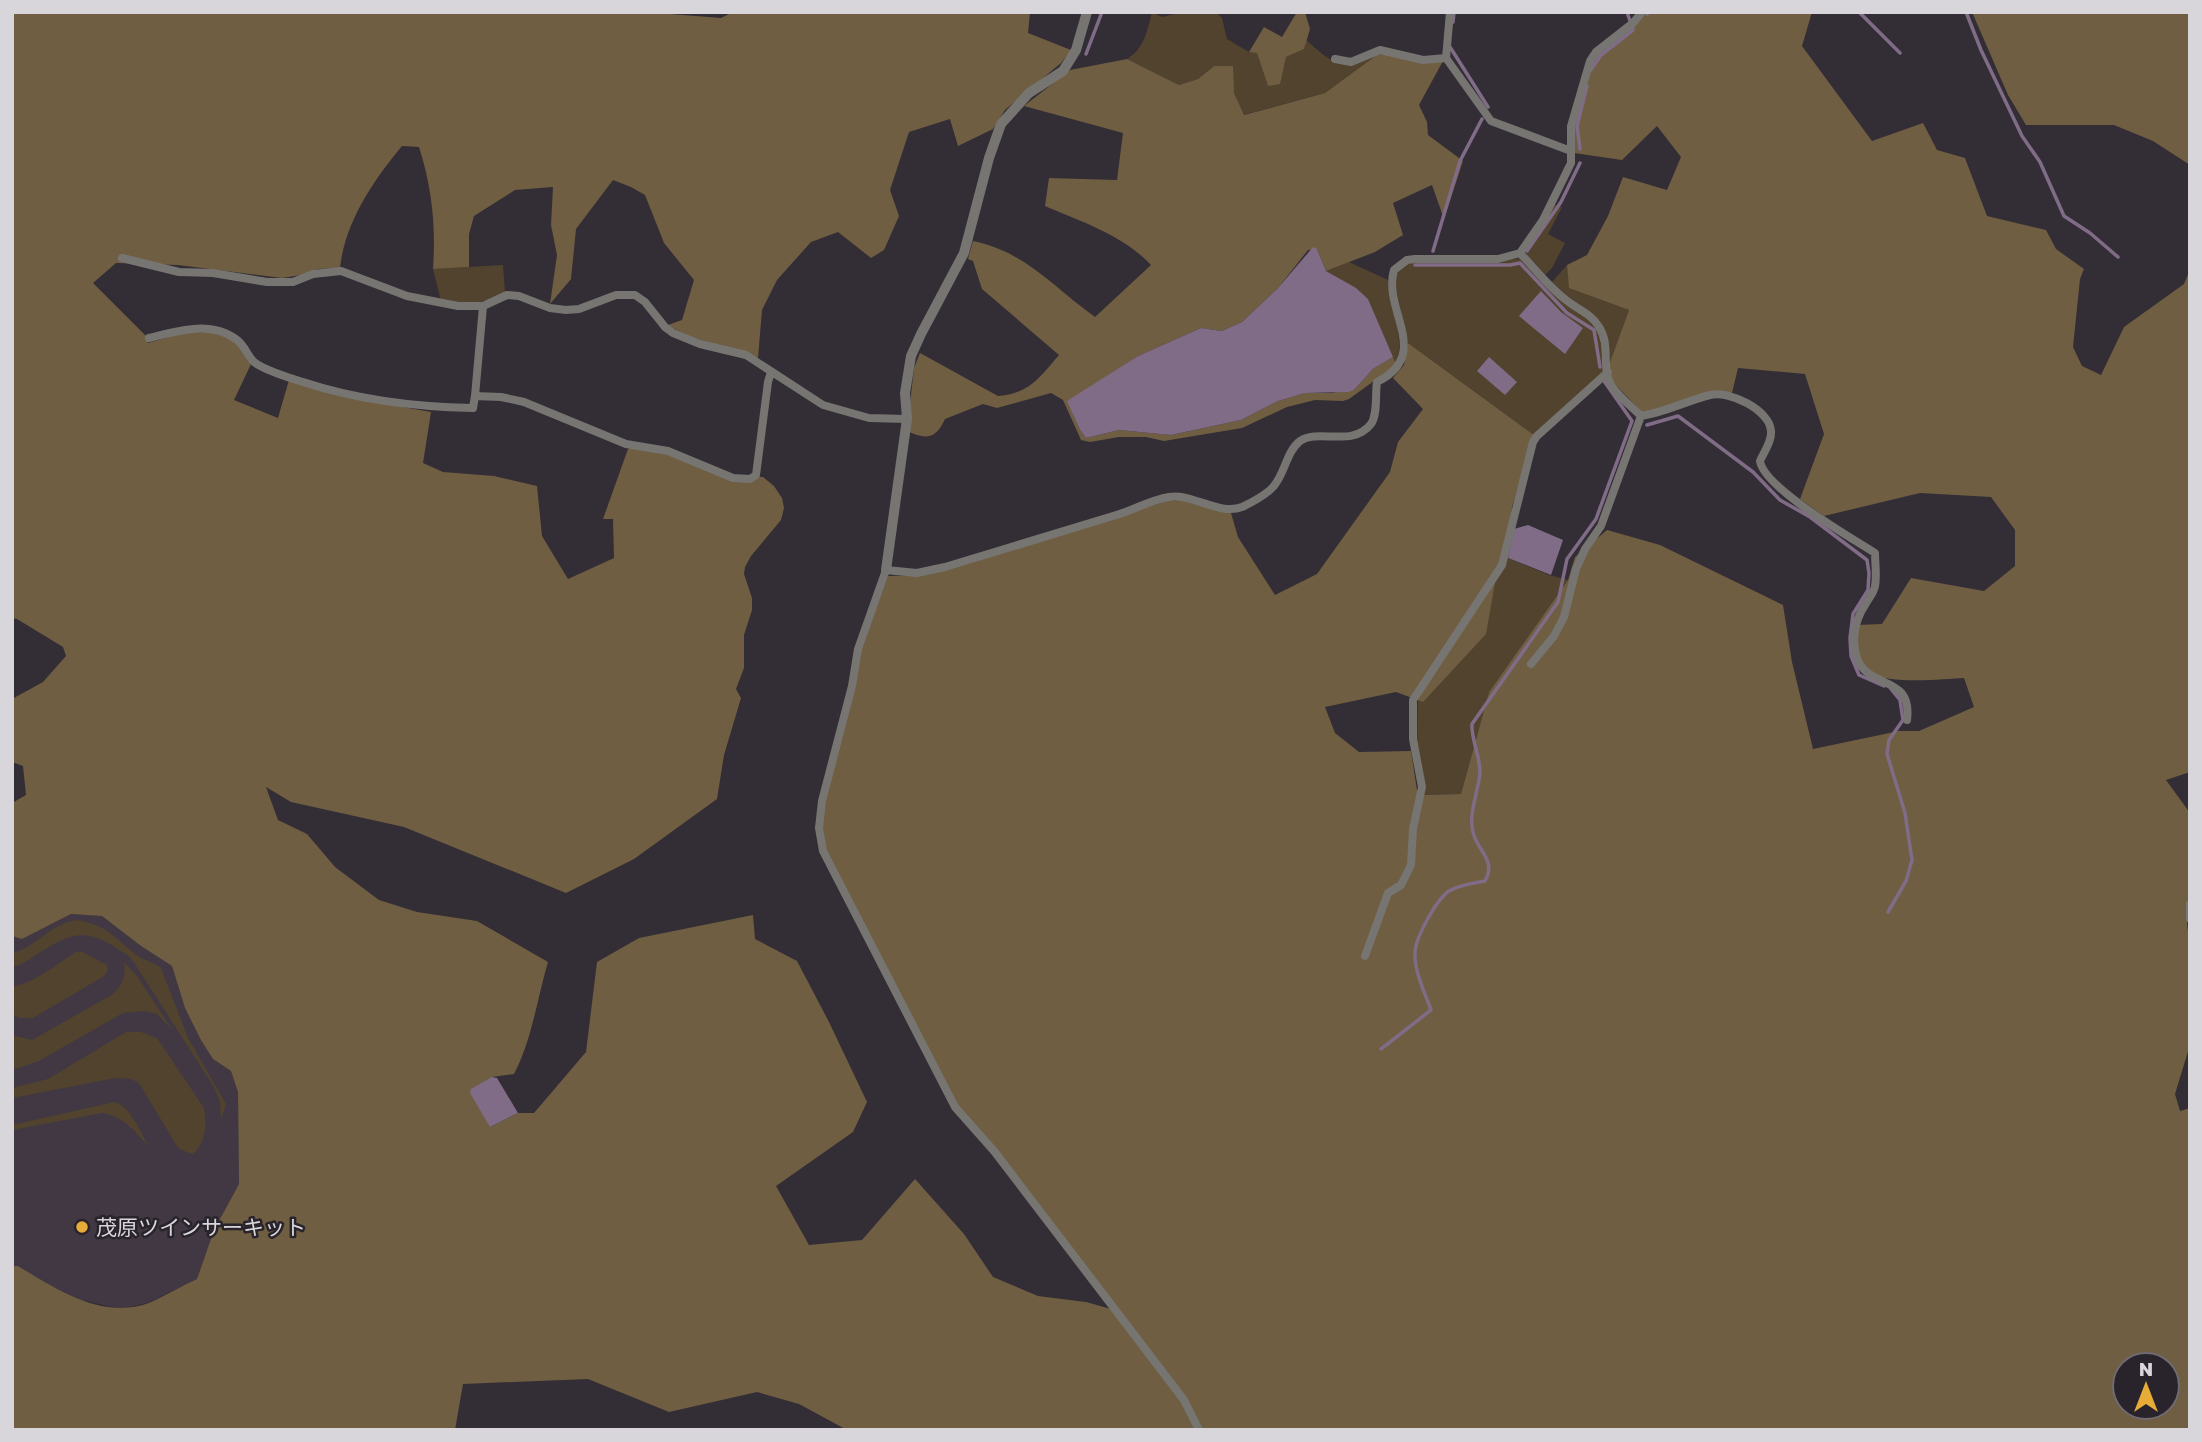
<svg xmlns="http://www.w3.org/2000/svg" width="2202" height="1442" viewBox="0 0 2202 1442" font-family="'Golos Text','Noto Sans JP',sans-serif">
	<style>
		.built { fill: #413844 }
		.green { fill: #51432d }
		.forest { fill: #6f5e42; fill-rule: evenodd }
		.water { fill: #806c87 }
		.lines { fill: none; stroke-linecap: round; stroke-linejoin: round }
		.stream { stroke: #806c87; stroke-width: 3.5 }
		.minor { stroke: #777571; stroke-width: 8 }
		.tertiary { stroke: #777571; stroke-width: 10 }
		.poi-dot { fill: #e7ac37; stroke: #29242b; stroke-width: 2.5 }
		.labels { text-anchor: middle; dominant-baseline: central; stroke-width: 5; stroke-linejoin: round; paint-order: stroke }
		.poi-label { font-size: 21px; fill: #d9d6db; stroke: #29242b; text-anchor: start }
	</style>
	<rect width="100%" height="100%" fill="#332d35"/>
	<path class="built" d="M71,914L102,916L141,946L172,966L185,1008L213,1059L231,1071L238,1092L239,1184L214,1230L197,1279L147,1303L120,1309L66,1296L18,1266H12V936L22,939Z"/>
	<path class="green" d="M1152,12L1162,17L1179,13L1216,12L1222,18L1227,39L1249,52H1257L1268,86L1286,57L1304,49L1306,40C1335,65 1341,72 1378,54L1325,93L1243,115L1234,93L1214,66L1198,79L1179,85L1127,59C1145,48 1147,31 1152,12Z
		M1555,205L1562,207L1548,234L1565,243L1552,268L1545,275L1527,255L1525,248Z
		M1522,258L1589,319L1601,337L1604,373L1534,435L1408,343L1394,280L1398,269L1407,264L1419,261L1482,262Z
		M1349,262L1388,280C1389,310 1406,335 1396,365L1368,299L1326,271Z
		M503,265L505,293L475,304L441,301L433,269Z
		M1567,265L1570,288L1629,310L1610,362L1608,342L1602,325L1570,301L1552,282Z
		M1508,558L1549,575L1568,580L1489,692L1461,794L1424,795L1417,749L1418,700Z
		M78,920C113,927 115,941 141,958C148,962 154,962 161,968L188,1038L226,1104L221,1120L220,1102L214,1087L131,958C79,919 68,936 20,965L12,967V953C37,947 52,922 78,920Z
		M76,952H83L107,965L108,970L104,976L33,1018H19L12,1014V986C30,986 60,962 76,952Z
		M124,962L137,976L173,1031L157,1014L143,1011L123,1013L39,1061L16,1069L12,1067V1035L32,1040L113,994C123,984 126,976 124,962Z
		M126,1032H141L157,1038L204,1108C207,1124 206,1142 193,1154L181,1150L177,1146L139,1083L131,1079L116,1078L12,1098V1088L48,1079Z
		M114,1102C130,1105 141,1133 149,1147C134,1130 124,1117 102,1113L12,1130V1125Z"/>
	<path class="forest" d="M12,12H645L721,18L733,12H1030L1028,33L1071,50L1061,63L1005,110L993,129L958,146L950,119L909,132L890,190L899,216L884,250L871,258L838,232L811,242L777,280L762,310L758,358C728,345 696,343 668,325L682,320L694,280L664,243L645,195L631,187L613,180L576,229L571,279L550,304L557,255L551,225L553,187L515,190L474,216L469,234V267L433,269C436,226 432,188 419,147L402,146C373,181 345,222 340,268L318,269L301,275L282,278L178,265L116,263L93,283L146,336L148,343C176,335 207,324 234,342C241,346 246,356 252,362L234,400L278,418L289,380L340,396L431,412L423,463L443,472L494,476L537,486L542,536L568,579L614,558L613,519H603L628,449L631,448L669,454L725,477H763L774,486L782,498L784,508L781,520L751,556L745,567L744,574L752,598V610L744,635V668L736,689L741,698L724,755L717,799L634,859L566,893L404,827L291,802L266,787L278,820L307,834L335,867L379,900L417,912L477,921L548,962C537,999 532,1040 514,1074L492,1077L490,1127L518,1113H534L586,1052L597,962L639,938L753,915L755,939L797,961L829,1022L867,1102L853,1132L776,1186L809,1245L862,1240L915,1179L964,1234L993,1277L1038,1296L1086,1302L1118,1311L956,1103L828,854L822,839L823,809L862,645L888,576L926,575L967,564L1167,501L1180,500L1231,513L1238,537L1275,595L1317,574L1390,472L1398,442L1423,409L1393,378L1404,365L1408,343L1534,435L1512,507L1508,558L1496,577L1486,634L1423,702L1396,692L1325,707L1335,733L1359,752L1411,751L1417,790L1424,795L1461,794L1489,692L1568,580L1575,557L1607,530L1660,545L1783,605L1792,662L1813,749L1899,731H1919L1974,707L1964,678C1944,679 1878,686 1865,669C1856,657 1857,640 1857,625L1882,624L1911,578L1984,591L2015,566V530L1991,497L1920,493L1824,516L1800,499L1824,434L1805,374L1738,368L1732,393L1716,392L1643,413L1610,379V362L1629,310L1569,288L1567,265L1587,255L1608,216L1623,177L1667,190L1681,157L1657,126L1622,160L1574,153V126L1589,72L1597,54L1647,12H1812L1802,46L1872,141L1923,123L1937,150L1965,158L1987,216L2046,230L2056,249L2084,269L2080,279L2073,347L2082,366L2101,375L2124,327L2184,284L2190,270V772L2166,780L2190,813V888L2186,915L2190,948V1045L2175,1094L2180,1111L2190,1108V1430H847L799,1404L757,1392L669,1412L588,1379L463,1384L455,1430H12V1266H18C56,1289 102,1320 149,1303C165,1296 181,1286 197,1279L214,1230L239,1184L238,1092L231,1071L213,1059L201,1040L185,1008L172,966L141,946L102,916L71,914L22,939L12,936V803L26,795L23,766L12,762V699L43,682L66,656L63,647L17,619L12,618ZM2125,1365H2167V1407H2125Z
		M1297,12H1305L1310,29L1304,49L1286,57L1280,84L1268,86L1257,53L1249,52L1264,27L1282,37Z
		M1972,12H2190V165L2153,141L2114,125H2026L2008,95Z
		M1378,54L1443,61L1419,105L1427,122L1428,135L1463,161L1444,219L1432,185L1393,203L1403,235L1375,252L1326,271L1317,249L1308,250L1278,288L1242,322L1222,331L1201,328L1138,356L1068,402L1080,430L1086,438L1119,430L1171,435L1241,420L1278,401L1305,393H1332L1355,389L1373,369L1393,357L1396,365L1349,399L1343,401L1315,400L1287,407L1242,428L1164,441L1146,437H1119L1090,442L1081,440L1063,400L1051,393L997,408L983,404L945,419C936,439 926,440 907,431L914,368L920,353L998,396C1029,394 1040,377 1059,355L982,289L973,261L968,259L973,241C1026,252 1053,287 1095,317L1151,265C1123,235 1082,222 1045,206L1049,178L1117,180L1123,133L1024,106L1070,70L1127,59L1179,85L1198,79L1214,66H1233L1234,93L1244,115L1325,93Z"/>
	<path class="water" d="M1313,247L1317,249L1326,271L1356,288L1368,299L1393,357L1373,369L1355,389L1349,392L1305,393L1278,401L1241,420L1171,435L1119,430L1086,438L1080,430L1067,401L1138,356L1201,328L1222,331L1242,322L1278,288Z
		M1541,291L1561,312L1583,328L1565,354L1519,316Z
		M1489,357L1517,382L1505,395L1477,371Z
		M1528,525L1563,540L1551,575L1508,558L1514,529Z
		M492,1077L497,1078L518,1113L490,1127L470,1093L471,1089Z"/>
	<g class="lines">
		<path class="stream" d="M1859,12L1900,53
			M1966,12L1981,50L2022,136L2040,162L2064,216L2090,233L2118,257
			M1647,14L1649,12
			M1453,22L1454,12
			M1450,47L1488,107
			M1086,54L1102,12
			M1590,71L1601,55L1633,30L1627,12
			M1580,149L1577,126L1587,86
			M1433,251L1460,161L1482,119
			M1527,251L1561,202L1580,163
			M1415,265H1510L1520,263L1567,313L1594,330L1600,367
			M1647,425L1678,416L1753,472L1780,500L1810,517L1867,560L1869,573L1868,590L1853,614L1850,638L1851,656L1859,675L1884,686
			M1888,912L1906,881L1912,860L1905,813L1887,754L1889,740L1903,720L1900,700L1891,689
			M1381,1049L1431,1010C1425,993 1414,971 1415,952C1416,937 1436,900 1449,891C1459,885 1474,883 1485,881C1497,860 1477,851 1473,832C1468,813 1479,790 1480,772C1480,755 1471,740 1472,724L1558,602L1567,559L1596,519L1632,421L1604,381"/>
		<path class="minor" d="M1450,12L1446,58L1491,121L1571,151
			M1335,59L1351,62L1380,50L1423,60L1446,58
			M1520,253C1536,270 1551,290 1570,303C1581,311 1592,315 1599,327C1611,345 1601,367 1611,385C1618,396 1632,407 1641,416C1666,412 1686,401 1710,395C1729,390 1770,410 1771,431C1772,441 1764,452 1760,461C1764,488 1850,537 1875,553C1875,563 1877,576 1875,586C1874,593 1868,599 1865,605C1855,620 1851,640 1857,658C1868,690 1913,674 1907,720
			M122,258L179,272L213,273L267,282H293L313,274L341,271L407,296L458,306H483L507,295L519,296L550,308L566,310L579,309L616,295H635L645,302L665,327L673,333L700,344L746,355L823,405L869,418L907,419
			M483,306L475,396L501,397L524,402L626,444L668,451L733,478L750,479L756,475L768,382L771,372
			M149,338C177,331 211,320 237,340C245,346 247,355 254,362C262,369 292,379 303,382C358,400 416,407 473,408L475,396
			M1531,664L1554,636L1564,617L1576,569L1585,549L1601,526L1641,416
			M2190,904V919
			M1365,956L1388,893L1401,885L1411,865L1413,829L1422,787L1413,739V700L1502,565L1533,442L1537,436L1608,372
			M1199,1430L1184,1400L994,1151L955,1107L823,851L819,828L822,801L852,686L858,649L886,570L917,573L945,567C1001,550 1057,533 1113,516C1132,511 1150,500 1169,497C1193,493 1219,516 1242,507C1251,503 1267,494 1273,487C1285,474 1286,452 1300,441C1319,428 1352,448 1371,424C1378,414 1375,394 1377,382C1433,354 1382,310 1394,270L1407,260L1415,259H1498L1520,253L1543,220L1571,163V126L1590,61L1596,52L1633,23L1642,12"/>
		<path class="tertiary" d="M886,570L907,419L905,393L911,356L921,334L964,253L989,158L1001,124L1029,93L1063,71L1076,50L1087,12"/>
	</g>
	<circle class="poi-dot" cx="82" cy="1227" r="7"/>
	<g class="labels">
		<g class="poi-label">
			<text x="96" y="1227">茂原ツインサーキット</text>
		</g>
	</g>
	<rect width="2202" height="1442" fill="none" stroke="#d9d6db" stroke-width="28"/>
	<g transform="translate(2146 1386)"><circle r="33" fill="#29242b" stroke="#6f6b71" stroke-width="2"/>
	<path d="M0-5L12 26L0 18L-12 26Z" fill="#e7ac37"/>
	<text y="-10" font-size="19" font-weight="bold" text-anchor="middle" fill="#d9d6db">N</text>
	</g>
</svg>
